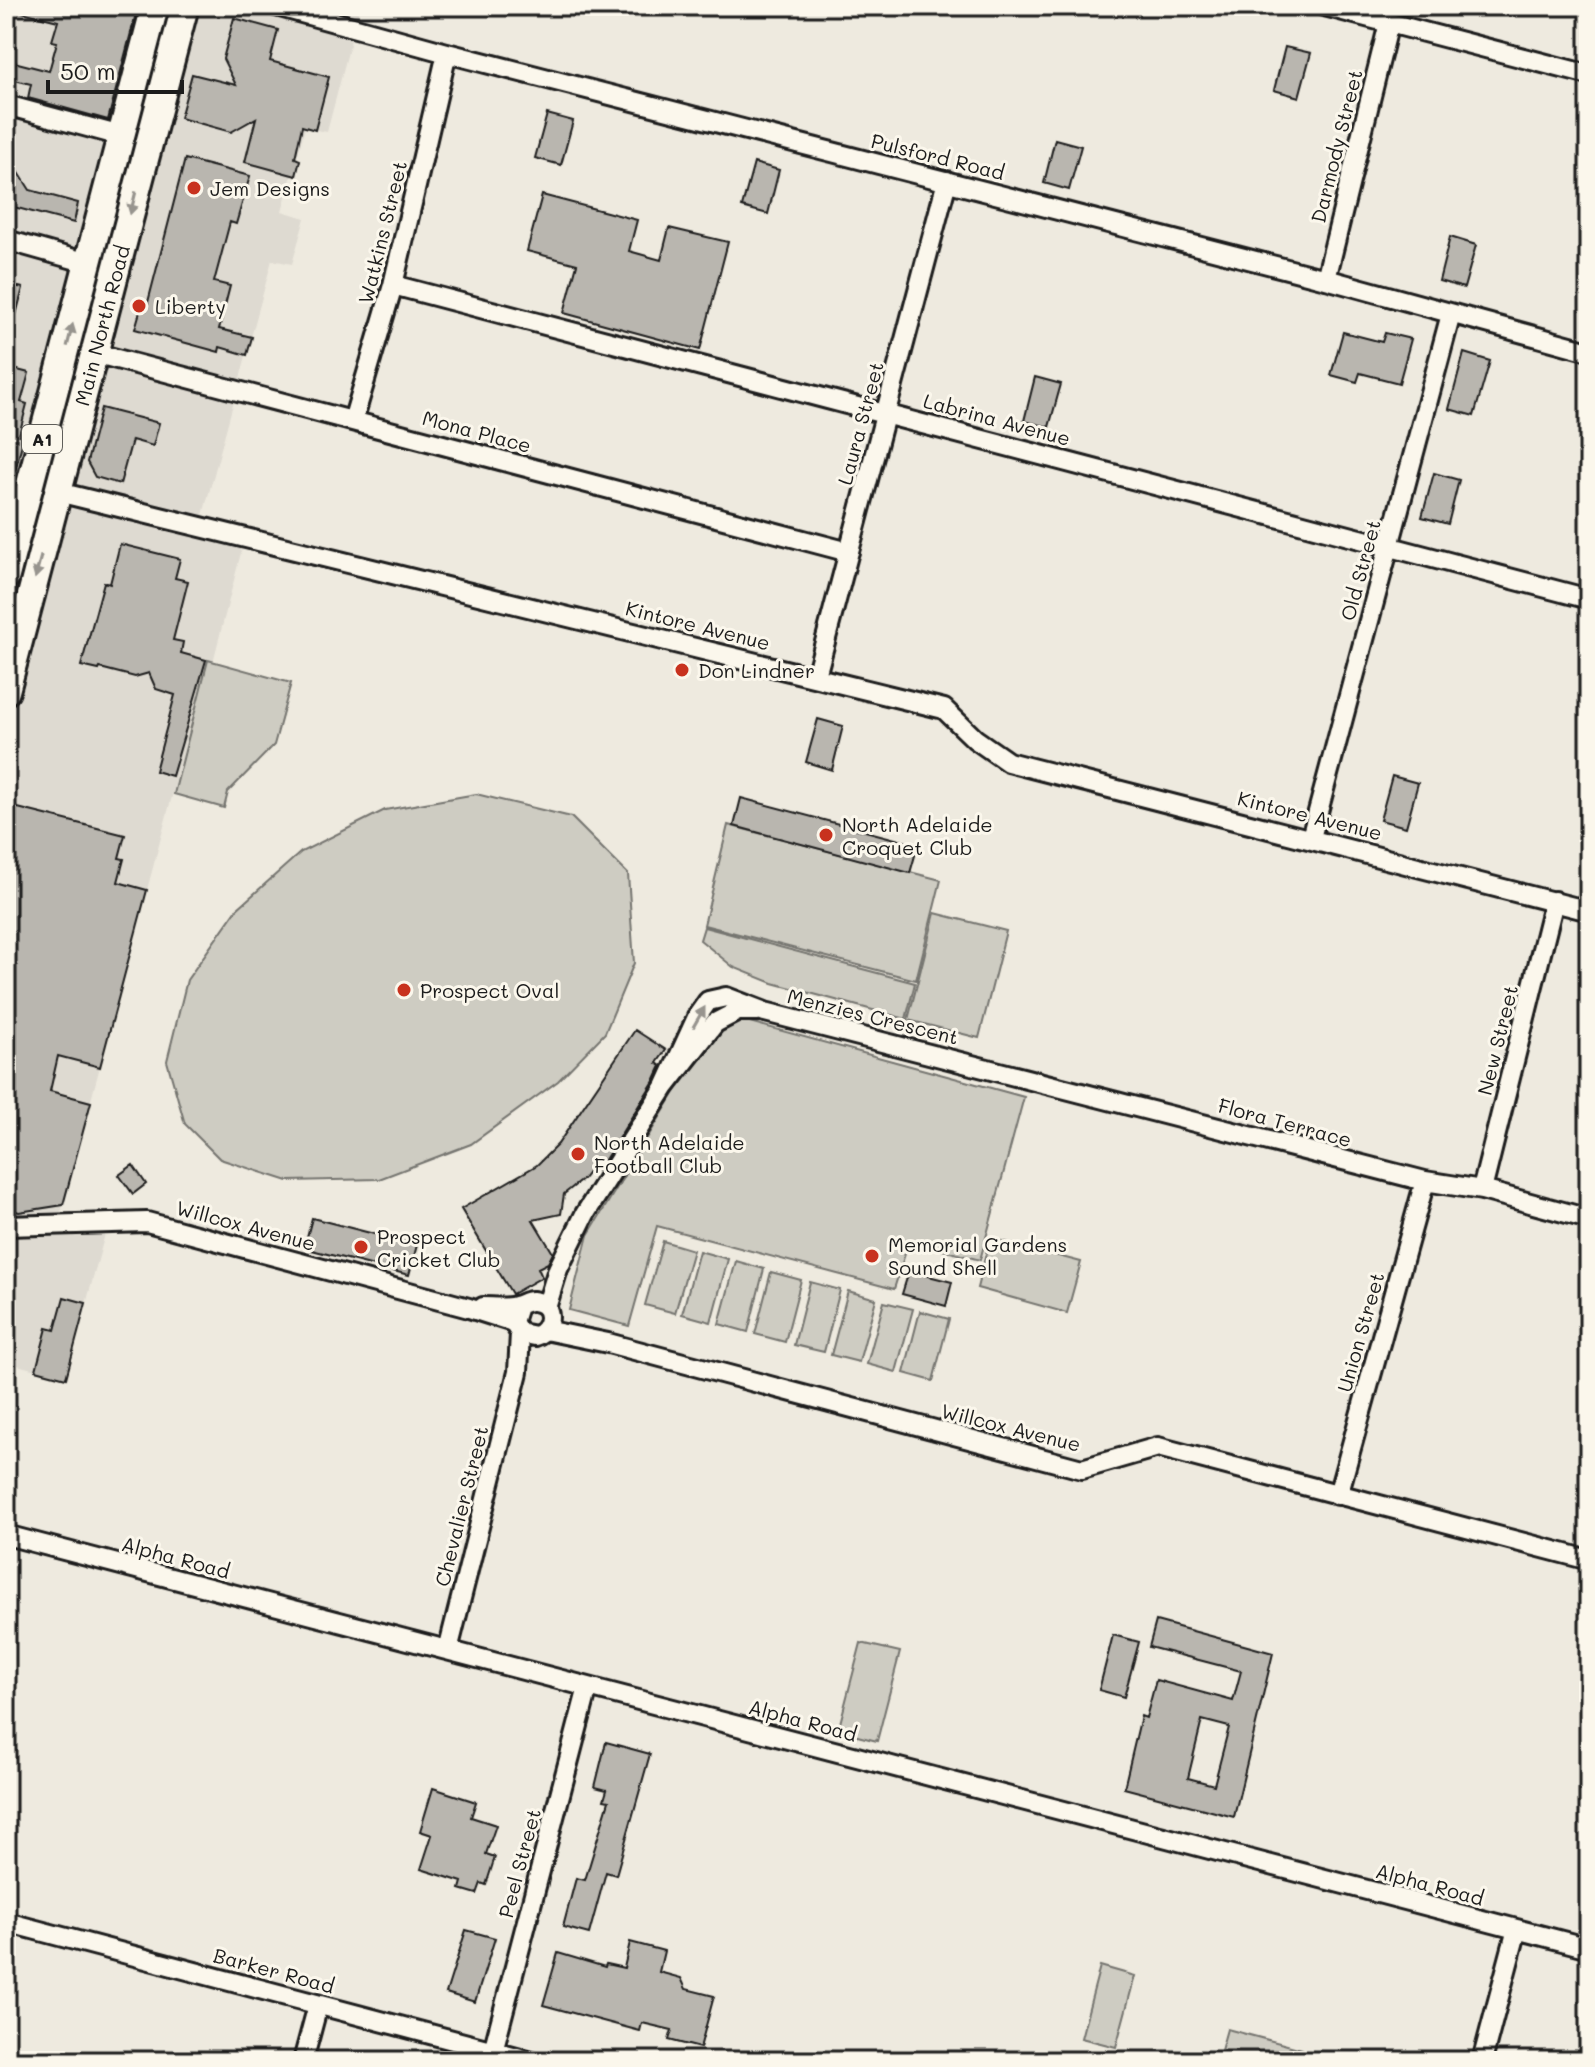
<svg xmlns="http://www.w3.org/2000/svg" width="1595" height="2067" viewBox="0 0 1595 2067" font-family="Mali,sans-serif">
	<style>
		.built { fill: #dedad1 }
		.green { fill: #ceccc2; stroke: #75746f; stroke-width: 2 }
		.building { fill: #b9b6af; stroke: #1c1c1c; stroke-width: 2; fill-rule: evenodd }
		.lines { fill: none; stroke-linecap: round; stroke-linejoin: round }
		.minor-casing { stroke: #1c1c1c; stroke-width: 24 }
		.highway-casing { stroke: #1c1c1c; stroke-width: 32 }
		.minor { stroke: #fbf7ec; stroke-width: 18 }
		.highway { stroke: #fbf7ec; stroke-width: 26 }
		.oneway { fill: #97948e }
		.poi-dot { fill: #c8321e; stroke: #fbf7ec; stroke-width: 3 }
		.labels { text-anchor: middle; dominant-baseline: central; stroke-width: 6; stroke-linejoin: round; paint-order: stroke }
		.shield { fill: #fbf7ec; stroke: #5f5e5a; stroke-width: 2 }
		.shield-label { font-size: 18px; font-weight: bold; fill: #1c1c1c }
		.street-label { font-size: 20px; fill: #1c1c1c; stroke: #fbf7ec }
		.poi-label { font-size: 20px; fill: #1c1c1c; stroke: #fbf7ec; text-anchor: start }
	</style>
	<rect width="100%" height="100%" fill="#eeeadf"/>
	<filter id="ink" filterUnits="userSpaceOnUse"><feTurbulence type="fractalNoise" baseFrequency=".0125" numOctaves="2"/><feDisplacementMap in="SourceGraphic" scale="16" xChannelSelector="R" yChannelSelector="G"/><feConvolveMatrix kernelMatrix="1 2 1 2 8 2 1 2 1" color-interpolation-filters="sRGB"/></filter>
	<g filter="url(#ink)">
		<path class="built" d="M6,6H360L327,132L305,128L282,211L305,218L292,264L272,260L200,526L245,537L213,662L208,661L58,1224L108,1223L66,1378L6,1362Z"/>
		<path class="green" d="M208,660L291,683L274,745L228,792L224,808L174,794Z
			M476,794L571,817L628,874L634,963L605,1033L558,1081L471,1144L379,1179L288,1181L220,1159L185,1124L167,1061L187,980L237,909L301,852L385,810Z
			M728,825L941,880L916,980L704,925Z
			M935,913L1006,931L979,1038L908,1020Z
			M704,927L915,983L906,1019L773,983L733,967L700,940Z
			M746,1021L1024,1097L980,1260L909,1241L894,1289L657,1226L629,1326L569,1310L588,1235L710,1035L726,1024Z
			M990,1238L1081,1262L1067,1313L977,1288Z
			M663,1241L693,1250L675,1313L645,1305Z
			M699,1251L728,1259L711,1322L682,1314Z
			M736,1261L764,1269L748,1332L719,1324Z
			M771,1272L801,1280L785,1342L755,1334Z
			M810,1282L840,1290L824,1352L794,1345Z
			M848,1291L876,1299L859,1362L831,1355Z
			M884,1302L913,1309L896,1372L867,1364Z
			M920,1311L949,1319L933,1381L904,1373Z
			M861,1643L900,1652L877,1741L838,1731Z
			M1100,1966L1135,1976L1116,2047L1081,2038Z
			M1227,2029L1302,2049L1299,2061H1218Z"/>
		<path class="building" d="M19,6H138L108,120L28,98L31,84L6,78V60L49,71L57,42L52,41L58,21L18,11Z
			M234,18L278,30L270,61L329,77L315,130L302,126L295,158L300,160L296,176L245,162L256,118L231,132L180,118L192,74L236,85L223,59Z
			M1285,47L1311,53L1299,97L1274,90Z
			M547,114L573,121L561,165L535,158Z
			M1055,139L1081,146L1069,190L1044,183Z
			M185,159L250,176L236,224L230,222L214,282L230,286L219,329L252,337L247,355L220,347L219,352L135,329L141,308L146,310Z
			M754,163L779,170L768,214L742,207Z
			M6,168L18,171L30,190L78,203L74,223L6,205Z
			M542,195L637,220L629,251L661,260L669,228L728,242L700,350L564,313L577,264L527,251Z
			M1450,237L1476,245L1464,288L1439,281Z
			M6,284L23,288L11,334L6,333Z
			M1343,332L1382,342L1385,333L1411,339L1399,383L1360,373L1357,382L1331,375Z
			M1464,353L1490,361L1474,416L1449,409Z
			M6,367L29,373L21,402L27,404L19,435L24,436L11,486L6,485Z
			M1035,377L1061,384L1049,427L1024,421Z
			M101,408L159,423L153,446L132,440L120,484L95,477L87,462Z
			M1434,473L1459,480L1448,524L1422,517Z
			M120,544L180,559L175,578L188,581L173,640L183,642L181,653L206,660L172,776L155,771L175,695L156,689L149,673L135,677L100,668L99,670L81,666L104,582L110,584Z
			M818,719L843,726L832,770L806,762Z
			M1392,776L1418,783L1406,827L1380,820Z
			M741,798L918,845L910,873L734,826Z
			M6,805L125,835L119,858L124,859L118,882L147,890L100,1067L58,1056L50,1091L91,1102L63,1205L19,1212L6,1208Z
			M635,1030L666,1050L657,1063L661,1066L654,1081L598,1171L592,1167L583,1179L564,1194L561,1214L533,1220L553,1253L548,1263L538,1268L542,1277L512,1294L461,1209L537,1165L558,1144Z
			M133,1165L146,1184L133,1194L119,1175Z
			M312,1218L417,1245L409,1275L304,1248Z
			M909,1271L952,1282L946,1306L902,1294Z
			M64,1297L86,1303L66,1378L36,1370L47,1328L55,1330Z
			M1156,1621L1273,1653L1234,1817L1124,1788L1141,1716L1146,1718L1156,1680L1233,1701L1241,1671L1149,1647ZM1202,1720L1229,1727L1214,1785L1188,1778Z
			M1113,1635L1139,1642L1124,1697L1099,1690Z
			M606,1742L650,1754L616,1875L606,1872L589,1934L563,1927L576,1878L585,1880L609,1801L604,1800L607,1790L595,1787Z
			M433,1788L476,1802L471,1817L496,1825L486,1854L495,1857L486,1885L481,1883L477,1894L460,1889L462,1882L421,1869L432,1835L420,1831Z
			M466,1930L495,1938L475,2002L446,1993Z
			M630,1942L664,1951L659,1972L681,1978L686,1989L714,1996L700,2048L669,2040L672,2030L642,2023L640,2031L543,2005L558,1953L605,1967L606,1964L624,1968Z"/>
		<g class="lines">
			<defs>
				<path id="minor" d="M276,6L447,53L1326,279L1589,351
					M1324,6L1589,75
					M6,105L121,136
					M6,240L88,263
					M1326,279L1389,23
					M393,285L1589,599
					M94,353L849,552
					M353,421L393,285L447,53
					M58,492L944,709L975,739L1008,762L1589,911
					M816,676L947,181
					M1311,838L1451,314
					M665,1087L698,1015L708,1001L726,997L765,1012L1425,1181L1482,1190L1589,1219
					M1482,1190L1554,901
					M6,1226L147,1222L469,1308L513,1322
					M483,1307C493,1307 506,1309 515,1306C522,1305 526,1300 533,1301C555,1303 553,1330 535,1336L520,1333L513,1322L518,1306
					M546,1308L558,1269L585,1214L665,1087L715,1023L738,1011H758
					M545,1330L608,1343L1082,1469L1158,1447L1589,1560
					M1338,1495L1425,1181
					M6,1535L1589,1948
					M448,1650L518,1372L520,1333
					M6,1922L532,2061
					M493,2051L588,1687
					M303,2061L318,2005
					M1482,2061L1517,1929"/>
				<g id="highway">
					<path d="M6,576L155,6"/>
					<path id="s1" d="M6,691L185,6"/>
				</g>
			</defs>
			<use href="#minor" class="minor-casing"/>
			<use href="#highway" class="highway-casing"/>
			<use href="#minor" class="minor"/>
			<use href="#highway" class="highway"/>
		</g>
		<defs><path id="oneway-solid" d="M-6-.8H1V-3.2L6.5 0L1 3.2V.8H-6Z" transform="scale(2)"/></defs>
		<g class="oneway">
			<use href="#oneway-solid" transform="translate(133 203) rotate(104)"/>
			<use href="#oneway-solid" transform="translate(70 335) rotate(-76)"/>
			<use href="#oneway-solid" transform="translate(38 567) rotate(105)"/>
			<use href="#oneway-solid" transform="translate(699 1017) rotate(-60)"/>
		</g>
	</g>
	<g class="poi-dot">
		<circle cx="194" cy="188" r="8"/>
		<circle cx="139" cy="306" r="8"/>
		<circle cx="682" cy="670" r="8"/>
		<circle cx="826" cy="835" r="8"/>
		<circle cx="404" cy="990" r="8"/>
		<circle cx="578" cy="1154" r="8"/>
		<circle cx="361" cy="1247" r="8"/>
		<circle cx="872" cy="1256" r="8"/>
	</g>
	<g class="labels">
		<rect class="shield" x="22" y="425" width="40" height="28" rx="6"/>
		<g class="shield-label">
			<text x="42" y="439">A1</text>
		</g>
		<g class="street-label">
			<text transform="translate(1336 146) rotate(-76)">Darmody Street</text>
			<text transform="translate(938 156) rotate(14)">Pulsford Road</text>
			<text transform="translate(382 232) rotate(-76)">Watkins Street</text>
			<text stroke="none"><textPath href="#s1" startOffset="378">Main North Road</textPath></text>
			<text transform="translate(997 419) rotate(15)">Labrina Avenue</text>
			<text transform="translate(860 423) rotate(-75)">Laura Street</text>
			<text transform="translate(477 431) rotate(15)">Mona Place</text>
			<text transform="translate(1360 570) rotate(-75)">Old Street</text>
			<text transform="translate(698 625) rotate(14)">Kintore Avenue</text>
			<text transform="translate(1310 815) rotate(14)">Kintore Avenue</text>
			<text transform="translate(873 1016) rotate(14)">Menzies Crescent</text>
			<text transform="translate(1497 1040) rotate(-76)">New Street</text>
			<text transform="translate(1285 1122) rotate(15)">Flora Terrace</text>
			<text transform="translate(246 1225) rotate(15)">Willcox Avenue</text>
			<text transform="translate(1360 1332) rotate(-74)">Union Street</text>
			<text transform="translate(1011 1427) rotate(14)">Willcox Avenue</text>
			<text transform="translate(461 1506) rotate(-76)">Chevalier Street</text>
			<text transform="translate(176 1557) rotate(15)">Alpha Road</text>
			<text transform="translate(803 1720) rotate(15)">Alpha Road</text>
			<text transform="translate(519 1863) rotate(-75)">Peel Street</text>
			<text transform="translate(1430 1884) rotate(15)">Alpha Road</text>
			<text transform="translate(274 1970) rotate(15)">Barker Road</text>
		</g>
		<g class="poi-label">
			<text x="210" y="188">Jem Designs</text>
			<text x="155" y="306">Liberty</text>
			<text x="698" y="670">Don Lindner</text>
			<text x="842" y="824">North Adelaide<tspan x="842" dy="23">Croquet Club</tspan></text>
			<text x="420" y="990">Prospect Oval</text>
			<text x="594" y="1142">North Adelaide<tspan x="594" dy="23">Football Club</tspan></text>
			<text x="377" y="1236">Prospect<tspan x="377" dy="23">Cricket Club</tspan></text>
			<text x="888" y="1244">Memorial Gardens<tspan x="888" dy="23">Sound Shell</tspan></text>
		</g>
	</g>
	<rect width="1595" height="2067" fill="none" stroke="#fbf7ec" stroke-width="32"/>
	<rect x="16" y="16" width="1563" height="2035" fill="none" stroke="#1c1c1c" stroke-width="3" filter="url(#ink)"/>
	<path d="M48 80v12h134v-12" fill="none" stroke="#1c1c1c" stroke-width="4"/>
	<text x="60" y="80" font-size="24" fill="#1c1c1c" stroke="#fbf7ec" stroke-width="6" paint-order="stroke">50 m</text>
</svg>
